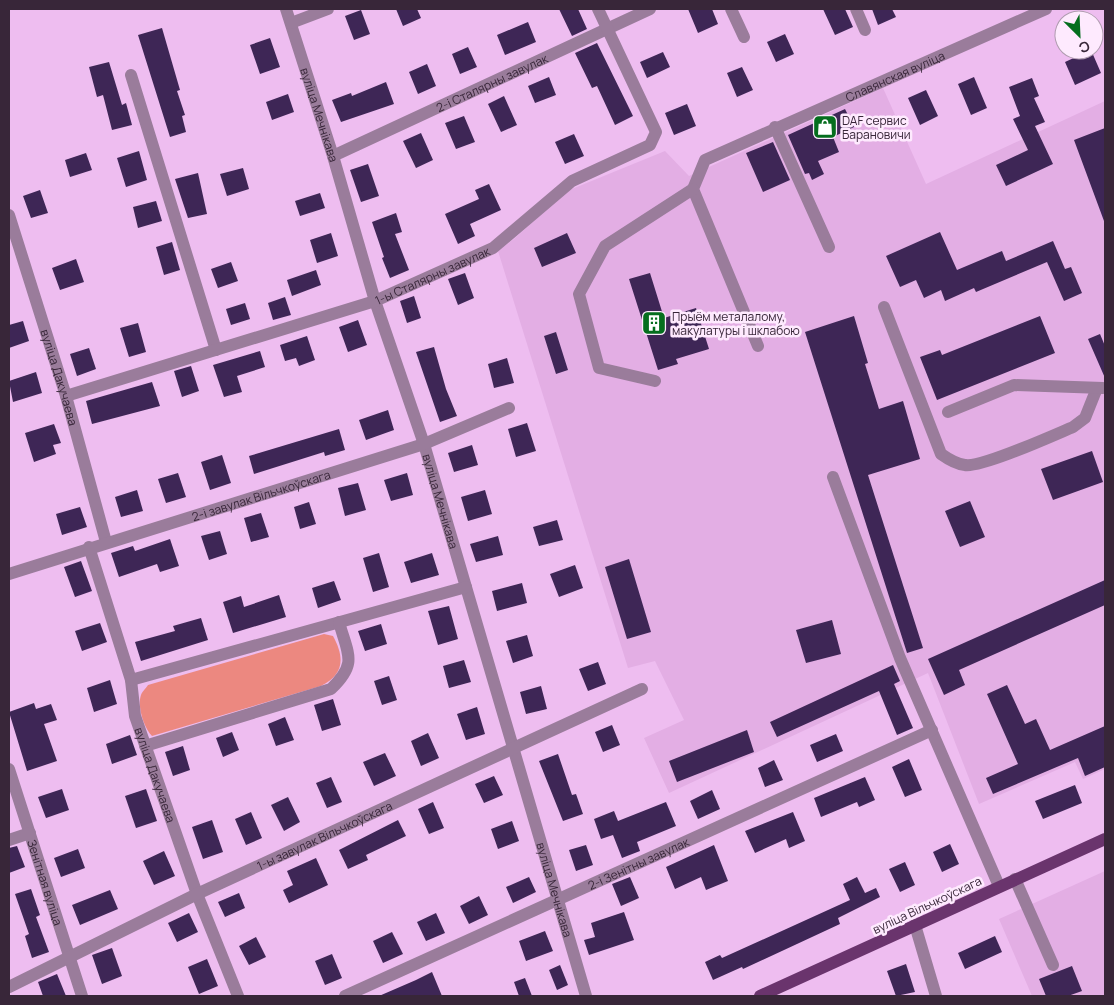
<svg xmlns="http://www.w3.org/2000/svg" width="1114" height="1005" viewBox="0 0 1114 1005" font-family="Manrope,sans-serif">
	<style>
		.built { fill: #e3aee4 }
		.green { fill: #ec8880 }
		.building { fill: #3e2656 }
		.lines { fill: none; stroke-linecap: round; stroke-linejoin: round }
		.minor { stroke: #9a7c9b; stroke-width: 12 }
		.major { stroke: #6a346d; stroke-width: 12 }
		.labels { text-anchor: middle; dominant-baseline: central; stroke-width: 5; stroke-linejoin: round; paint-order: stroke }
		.street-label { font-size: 12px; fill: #382639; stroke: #feeafe }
		.poi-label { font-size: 12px; fill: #382639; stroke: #feeafe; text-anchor: start }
	</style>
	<rect width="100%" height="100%" fill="#eebdf0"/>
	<path class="built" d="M883,88L926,184L1105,101V769L1083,779L1075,762L979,804L928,673L669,793L644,738L684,720L655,661L628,668L498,251L514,239L567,191L665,151L689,176Z
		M1105,871V996H1032L999,919Z"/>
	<path class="green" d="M324,634L333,636C345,658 344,674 321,686L152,736C144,728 137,707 141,695C142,692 146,688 148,685Z"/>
	<path class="building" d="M396,9H417L421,18L403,26Z
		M559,9H578L587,29L572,36Z
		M688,9H712L718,24L698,33Z
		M823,9H845L853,27L835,35Z
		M872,9H892L896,17L878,25Z
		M361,10L370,34L354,40L345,16Z
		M528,22L536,42L505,55L497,35Z
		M162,28L180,90L177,91L185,115L182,116L186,132L170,137L138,35Z
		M785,34L794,54L776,62L767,42Z
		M270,38L280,67L260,74L250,45Z
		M597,43L633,116L615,125L597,86L592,88L575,53Z
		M468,47L477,67L460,74L452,54Z
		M1091,50L1101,73L1075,85L1065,62Z
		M663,52L670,67L647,78L640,62Z
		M109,62L122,105L126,103L132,125L112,130L103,95L97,97L89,67Z
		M427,64L436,86L418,94L409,72Z
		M742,67L753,90L737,97L727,73Z
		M549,77L556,95L535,103L528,86Z
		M974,77L987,108L971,115L958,84Z
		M1032,78L1039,96L1034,98L1045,122L1035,126L1053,164L1006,186L996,165L1028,150L1013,119L1020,116L1009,87Z
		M386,82L394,104L341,122L332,100L351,93L352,96Z
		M926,90L938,116L920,125L908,98Z
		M288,94L294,112L272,120L266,102Z
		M504,96L517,125L501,132L488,104Z
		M687,104L696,126L674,135L665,113Z
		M845,109L854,127L833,137L839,152L818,161L824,174L812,180L809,173L805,174L788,135Z
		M464,116L475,142L456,149L445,123Z
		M1105,128V220L1104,221L1074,140Z
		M421,133L433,160L416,168L403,141Z
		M574,134L584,156L565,164L555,142Z
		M773,142L790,180L763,192L746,153Z
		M139,151L147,180L126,187L117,158Z
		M86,153L92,170L70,177L65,160Z
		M368,164L379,196L361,202L350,170Z
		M243,168L249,189L227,196L220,174Z
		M198,173L207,214L188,218L175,179Z
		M489,184L501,210L470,224L475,236L458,244L445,214L479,199L475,190Z
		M40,190L48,213L31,218L23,196Z
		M320,193L325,208L300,216L295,201Z
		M156,201L162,221L138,228L133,207Z
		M396,213L402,232L395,234L409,270L390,278L382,258L384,257L372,222Z
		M940,232L957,270L1002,251L1006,261L1053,241L1065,269L1071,267L1082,293L1064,301L1047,262L976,292L974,288L945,301L941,290L924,298L916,280L900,287L886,256Z
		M331,233L338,256L317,263L310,240Z
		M567,233L576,253L542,267L534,248Z
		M172,242L180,270L164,275L156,247Z
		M76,259L84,282L60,290L52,268Z
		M231,262L238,281L218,288L211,269Z
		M316,270L321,285L292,296L287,280Z
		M465,273L474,298L458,305L448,279Z
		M650,273L664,318L696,308L709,349L676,359L678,364L658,370L629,279Z
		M414,296L421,318L407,323L400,301Z
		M285,297L291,315L273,320L268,303Z
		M245,303L250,319L231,325L226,309Z
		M854,316L868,363L865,364L879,409L903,401L920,459L868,475L923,648L907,653L805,332Z
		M1040,316L1055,353L937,400L920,357L940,350L942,355Z
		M358,320L367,345L348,352L339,327Z
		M23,321L29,341L9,348V325Z
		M138,323L146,352L129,357L120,328Z
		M556,332L568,370L556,374L544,336Z
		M1100,334L1105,346V378L1088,339Z
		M307,336L315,360L299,366L296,358L285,361L280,345Z
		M434,347L446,389L457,416L440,422L416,352Z
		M89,348L96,369L77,376L70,354Z
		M260,351L265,367L237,376L242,392L224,397L213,365Z
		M507,358L514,383L494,388L488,364Z
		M191,366L199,391L182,397L174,371Z
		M36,372L42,393L13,402L9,381Z
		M152,382L160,406L92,424L86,401Z
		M388,410L394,430L366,440L359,420Z
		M527,423L536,451L516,457L508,429Z
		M54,424L61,443L53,445L56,454L34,462L25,433Z
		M339,429L345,450L325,456L324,452L254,474L249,456Z
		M472,445L478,465L454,472L448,453Z
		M1092,451L1103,482L1053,500L1041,469Z
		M222,455L231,483L210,490L201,462Z
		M178,473L186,497L166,503L158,479Z
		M407,473L413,495L391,501L384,480Z
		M358,483L366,510L345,516L338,488Z
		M137,490L143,511L121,517L115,497Z
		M485,490L492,514L468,521L461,497Z
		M970,501L985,537L960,547L945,511Z
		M309,502L316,524L300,529L294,507Z
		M80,507L87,527L62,535L56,514Z
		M261,513L269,537L251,542L244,518Z
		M557,520L563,540L539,546L533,527Z
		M220,531L227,554L209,560L201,536Z
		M498,536L503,555L476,562L470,544Z
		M170,539L179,566L160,572L157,564L119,577L111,553L133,546L135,551Z
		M379,553L389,587L373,592L363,558Z
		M432,553L439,575L411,583L404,562Z
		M629,559L651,632L627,639L605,567Z
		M81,561L92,591L75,597L64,567Z
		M575,565L583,588L559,597L550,574Z
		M1105,580V605L959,670L965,685L944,695L928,659Z
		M334,581L341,600L318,608L312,588Z
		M522,583L527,603L497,611L492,591Z
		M279,595L286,617L233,633L223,602L241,596L244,607Z
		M449,606L458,639L438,645L428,611Z
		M201,618L208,640L141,661L135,642L175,631L173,626Z
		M832,620L841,654L806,663L796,630Z
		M100,623L107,642L82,651L75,631Z
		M381,624L387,644L365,651L358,631Z
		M527,635L533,656L513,663L506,641Z
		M464,660L471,682L449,688L443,666Z
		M598,662L606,684L588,691L579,669Z
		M893,665L900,681L894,684L913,728L897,735L879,691L777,737L770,722Z
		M389,676L397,700L382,705L374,681Z
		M110,680L117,704L94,712L87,688Z
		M1007,685L1025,724L1036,719L1050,750L1105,726V767L1085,776L1078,758L993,794L986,778L1018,764L987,694Z
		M541,686L547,709L526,714L520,692Z
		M333,699L341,725L322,731L314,705Z
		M34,703L36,709L51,704L57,720L44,724L57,761L27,771L9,712Z
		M477,707L485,734L466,740L457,714Z
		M285,717L294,740L276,746L268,724Z
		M612,725L620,745L603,752L595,732Z
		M747,730L754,752L677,782L669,761Z
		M232,732L239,750L223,757L216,738Z
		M428,733L439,758L421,766L411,741Z
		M836,734L843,751L817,762L810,745Z
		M130,735L137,755L112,764L106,744Z
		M183,746L190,770L173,776L165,752Z
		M385,753L396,776L374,786L363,762Z
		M558,754L572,795L576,794L583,814L563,821L539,761Z
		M909,759L922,790L905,797L892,767Z
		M774,760L783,780L765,787L758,768Z
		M494,776L503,795L484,803L475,784Z
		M331,777L342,802L327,808L316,783Z
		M865,777L875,800L859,807L857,802L821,817L814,798Z
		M1075,785L1082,803L1043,819L1035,801Z
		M62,789L69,810L46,818L38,797Z
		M146,789L157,821L136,828L125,796Z
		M712,790L720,809L698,819L690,801Z
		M288,797L300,822L284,831L271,805Z
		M433,802L444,828L429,834L418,809Z
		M666,802L676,826L637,842L640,851L622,858L613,835L601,839L594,819L614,811L618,821Z
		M251,812L262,838L246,845L235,819Z
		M793,812L805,841L789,848L786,839L755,853L745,831Z
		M212,820L223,852L203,859L192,827Z
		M398,820L406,836L366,855L368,860L348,869L339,850Z
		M512,821L519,841L498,849L491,829Z
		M950,844L959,864L942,872L933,852Z
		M586,845L593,865L576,871L569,850Z
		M714,845L728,881L706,890L701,877L675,889L666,867Z
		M17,846L25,867L9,873V848Z
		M78,849L85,868L61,877L54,858Z
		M164,851L175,876L154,885L143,861Z
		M316,858L328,885L289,903L283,890L293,885L287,871Z
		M905,862L915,885L900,892L889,869Z
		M529,877L536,892L513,903L506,887Z
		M630,877L639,898L621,906L612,884Z
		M857,877L865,893L876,888L880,897L838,918L840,924L743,969L742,967L713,980L705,962L720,955L722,958L850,900L843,884Z
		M31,889L40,915L36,917L49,952L32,958L25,936L29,934L15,894Z
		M110,890L118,909L80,925L72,905Z
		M239,893L245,908L225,917L218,902Z
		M479,896L488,915L469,924L460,906Z
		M624,912L634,940L589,955L584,940L595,937L591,923Z
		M189,913L198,932L177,942L168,923Z
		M436,913L445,933L426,941L417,922Z
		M545,931L553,951L526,961L519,941Z
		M392,932L403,954L383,963L373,941Z
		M995,936L1002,952L965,969L958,953Z
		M256,937L266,957L249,965L239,946Z
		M112,948L122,976L102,984L92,955Z
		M332,954L342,978L325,985L315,961Z
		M207,959L218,986L199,994L188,967Z
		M906,964L915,992L896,996L887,971Z
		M560,965L568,985L557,990L549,970Z
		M1072,966L1082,991L1068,996H1046L1039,979Z
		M432,972L442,996H379L416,980Z
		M57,974L66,996H43L38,982Z
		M525,978L532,996H519L514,982Z"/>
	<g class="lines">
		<g class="minor">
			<path id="s1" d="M286,9L333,156L375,301L424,444L586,996"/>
			<path d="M731,9L744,37"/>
			<path d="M856,9L865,30"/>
			<path d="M291,23L328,9"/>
			<path d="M131,75L216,350"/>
			<path d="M775,127L829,247"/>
			<path id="s2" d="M333,156L650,9"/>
			<path id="s3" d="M9,215L66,396L106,542"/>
			<path d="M884,307L941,454C948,459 956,464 965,465C981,468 1054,435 1073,427L1085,418L1097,388"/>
			<path id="s4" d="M758,346L693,189L705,160L1046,9"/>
			<path d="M655,381L599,368L579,294L605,246L693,189"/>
			<path id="s5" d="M66,396L375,301L493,248L572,181L650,145L656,132L598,9"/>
			<path d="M948,412L1014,385L1103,388"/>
			<path d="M833,477L900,658L999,886"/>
			<path id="s6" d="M89,547L131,680L135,716L197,894L238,996"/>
			<path id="s7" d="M9,574L424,444L509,408"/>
			<path d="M131,680L466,587"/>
			<path d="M145,746L331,689C358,663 348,655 339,622"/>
			<path id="s8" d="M9,769L82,996"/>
			<path d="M9,840L30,833"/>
			<path d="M1015,879L1053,965"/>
			<path d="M915,925L936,996"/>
			<path id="s9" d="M9,987L197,894L642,689"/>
			<path id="s10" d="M345,996L932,730"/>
		</g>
		<path class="major" d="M760,996L1105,839"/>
	</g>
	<defs>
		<symbol id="shop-square" viewBox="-11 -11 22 22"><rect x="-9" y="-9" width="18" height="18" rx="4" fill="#056e1e" stroke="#feeafe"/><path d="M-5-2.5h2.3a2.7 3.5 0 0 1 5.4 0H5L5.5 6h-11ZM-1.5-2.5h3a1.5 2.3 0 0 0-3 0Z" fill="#fff"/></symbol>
		<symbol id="building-square" viewBox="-11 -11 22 22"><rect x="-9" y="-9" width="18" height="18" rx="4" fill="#056e1e" stroke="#feeafe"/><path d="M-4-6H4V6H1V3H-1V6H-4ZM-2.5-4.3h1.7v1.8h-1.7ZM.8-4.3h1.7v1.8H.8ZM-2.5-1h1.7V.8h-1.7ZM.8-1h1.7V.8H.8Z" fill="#fff"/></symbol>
	</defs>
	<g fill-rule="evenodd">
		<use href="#shop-square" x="811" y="113" width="28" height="28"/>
		<use href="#building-square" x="640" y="309" width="28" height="28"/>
	</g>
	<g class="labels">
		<g class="street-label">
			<text stroke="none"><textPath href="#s4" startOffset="409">Славянская вуліца</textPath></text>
			<text stroke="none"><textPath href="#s2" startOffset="175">2-і Сталярны завулак</textPath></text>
			<text stroke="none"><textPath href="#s1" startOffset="111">вуліца Мечнікава</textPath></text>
			<text stroke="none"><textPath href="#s5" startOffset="386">1-ы Сталярны завулак</textPath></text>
			<text stroke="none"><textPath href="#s3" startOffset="170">вуліца Дакучаева</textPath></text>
			<text stroke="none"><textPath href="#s7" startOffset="264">2-і завулак Вільчкоўскага</textPath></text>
			<text stroke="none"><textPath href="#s1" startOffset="516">вуліца Мечнікава</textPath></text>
			<text stroke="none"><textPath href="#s6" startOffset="238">вуліца Дакучаева</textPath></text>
			<text stroke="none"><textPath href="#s9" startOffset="350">1-ы завулак Вільчкоўскага</textPath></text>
			<text stroke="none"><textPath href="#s10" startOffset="322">2-і Зенітны завулак</textPath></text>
			<text stroke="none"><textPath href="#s8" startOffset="119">Зенітная вуліца</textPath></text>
			<text stroke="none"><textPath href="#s1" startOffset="921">вуліца Мечнікава</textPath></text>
			<text transform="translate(927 905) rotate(-25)">вуліца Вільчкоўскага</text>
		</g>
		<g class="poi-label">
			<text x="842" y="120">DAF сервис<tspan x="842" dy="14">Барановичи</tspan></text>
			<text x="672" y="316">Прыём металалому,<tspan x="672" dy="14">макулатуры і шклабою</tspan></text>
		</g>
	</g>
	<rect width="1114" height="1005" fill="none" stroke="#382639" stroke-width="20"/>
	<g transform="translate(1079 35) rotate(156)"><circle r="24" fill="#feeafe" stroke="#af9caf"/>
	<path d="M0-4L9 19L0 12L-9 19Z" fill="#056e1e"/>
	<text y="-8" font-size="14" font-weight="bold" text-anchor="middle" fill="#382639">С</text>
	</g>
</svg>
